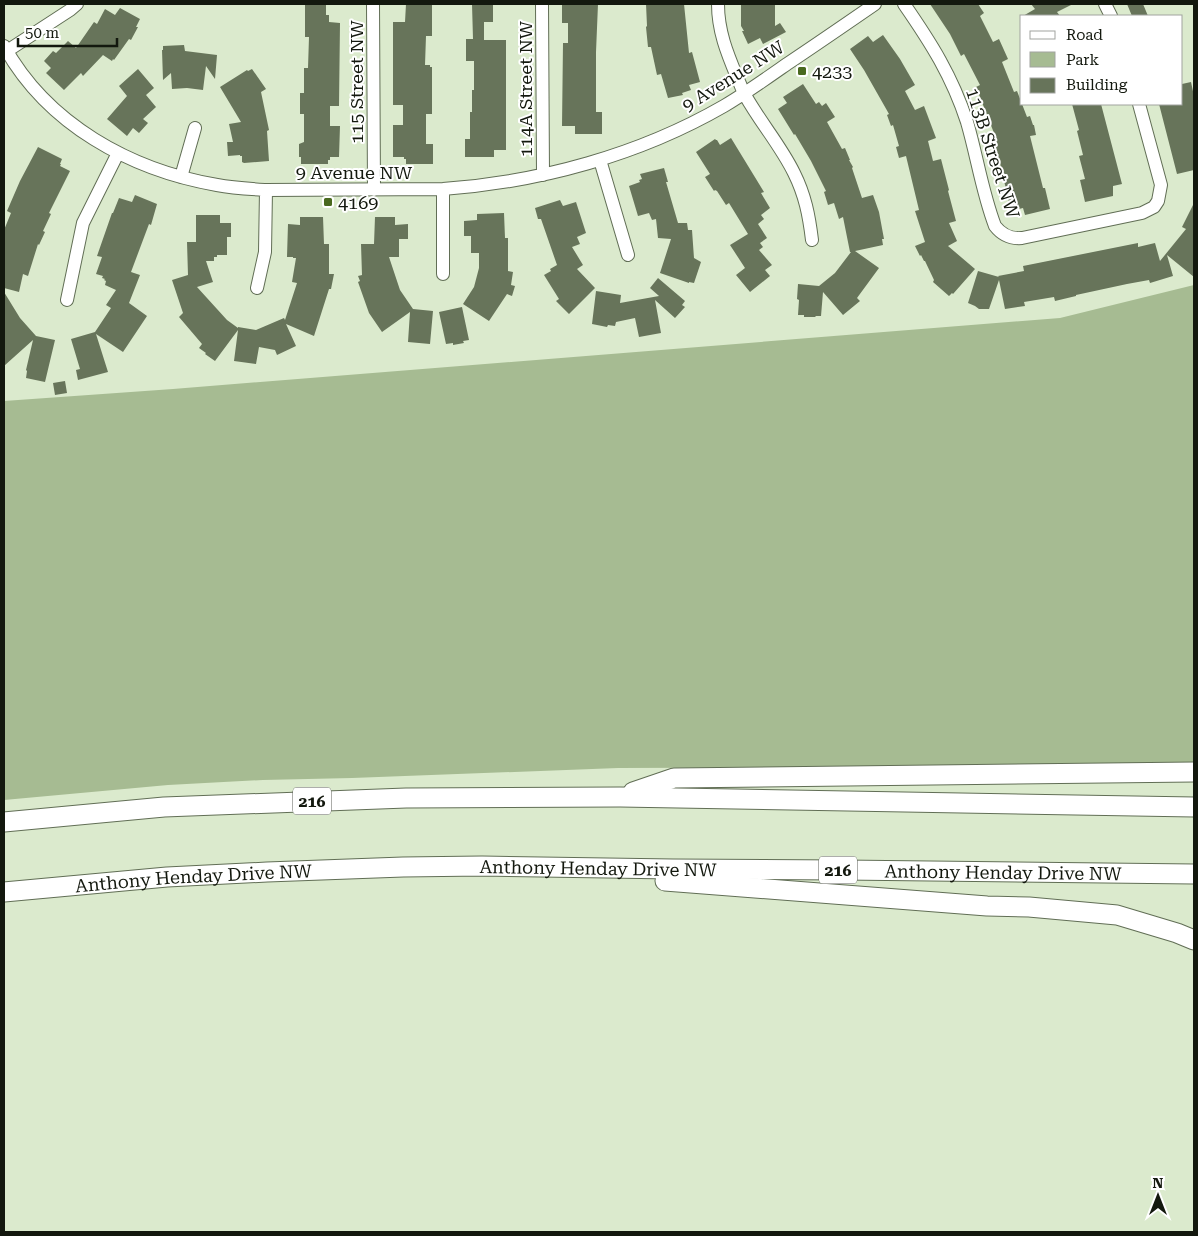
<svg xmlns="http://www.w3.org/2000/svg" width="1198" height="1236" viewBox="0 0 1198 1236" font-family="'Roboto Serif',serif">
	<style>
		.green { fill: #a6bb92 }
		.building { fill: #67745a }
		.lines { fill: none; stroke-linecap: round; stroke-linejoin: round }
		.minor-casing { stroke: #616e55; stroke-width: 14 }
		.highway-casing { stroke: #616e55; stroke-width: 21 }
		.minor { stroke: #fff; stroke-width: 12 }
		.highway { stroke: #fff; stroke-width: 19 }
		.poi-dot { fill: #49691f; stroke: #fff; stroke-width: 2 }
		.labels { text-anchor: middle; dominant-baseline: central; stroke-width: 4; stroke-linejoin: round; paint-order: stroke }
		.shield { fill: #fff; stroke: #5a5d56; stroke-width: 1 }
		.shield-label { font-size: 16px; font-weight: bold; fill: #13180e }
		.poi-label { font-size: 18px; fill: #13180e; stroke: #fff; text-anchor: start }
		.street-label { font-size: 18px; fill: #13180e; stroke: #fff }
	</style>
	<rect width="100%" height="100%" fill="#dbeacd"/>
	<path class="green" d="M1194,285V763L904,767L618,768L352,778L263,780L168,785L4,800V401L173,389L1060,318Z"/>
	<path class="building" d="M305,4H326V15H329V22L340,23L339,106H330V126H340L339,157H330V160H328V164H301V157H299V144L304,142V114H300V93H304V68H308L309,37H305Z
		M406,4H432V36H426L425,65H430V67H432V114H426V144H433V164H406V159H404V157H393V125H403V105H393V22H405Z
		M472,4H493V22H484V40H506V150H494V157H465V139H470V112H472V90H474V61H466V39H473Z
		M562,4H598L596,52V112H602V134H575V126H562L563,43H568V23H562Z
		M646,4H684L689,53L692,52L700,82L689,85L691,90L682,93L683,95L668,98L661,74L657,75L651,47H648L646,27L647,26Z
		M741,4H775V26L780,23L786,32L763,44L760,38L748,44L742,31H744L741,26Z
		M930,4H978L984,13L980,16L993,42L999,39L1008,59L1002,62L1014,92L1017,91L1027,117L1030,116L1033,125H1034L1036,135L1030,136L1043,188H1045L1050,209L1025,215L1023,208L1011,211L1000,163H999L992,133H994L976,87L980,85L964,54L961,56L950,34Z
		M1031,4H1073L1057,12L1060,16H1023L1035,9Z
		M1127,4H1143L1148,16H1132Z
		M120,8L140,19L136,27H138L131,40L129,39L114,60L113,59L112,61L103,55L83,76L81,73L64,90L46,73L51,68L44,61L53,51L56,53L68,41L76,48L94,22L97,24L105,9L115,15Z
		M883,35L900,59L915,85L905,91L915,110L924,106L936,138L928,141L933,161L941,159L949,190L948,191L956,221L949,223L957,241L948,246L975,269L953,294L952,293L949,296L933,282L934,280L925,261H924L921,255L920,256L915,246L925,242L915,211L919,210L906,156L899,158L896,147L899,146L893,125L891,126L887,115L889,114L864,70L850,49L868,36L873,42Z
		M184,45L185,51L217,55L215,79L206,66L203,90L187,88L172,89L171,73L163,80L162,50H163V46Z
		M138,69L154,88L146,95L156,107L143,119L148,123L139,133L133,128L127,136L107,119L127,96L119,86Z
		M252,69L266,89L261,92L269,130L267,131L269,161L244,163L242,162V156H240V155L228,156L227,142H233L229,124L241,122L220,87L247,70L248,71Z
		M1191,82L1194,96V170L1177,174L1159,104H1182V84Z
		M803,84L816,104L819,102L822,106L826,103L835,117L827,122L842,149L845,148L850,160H849L853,167L852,168L862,198L873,195L879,212L884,239H882L883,245L855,251L879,268L857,298L860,301L843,315L823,292L821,316H816L815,317H804V315H798L799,300L797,299L798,284L819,286L835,273L851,252H850L843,217L839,219L834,203L828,205L824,192L826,191L811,161L795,134L794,135L778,109L787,103L783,97Z
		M1072,104H1101L1122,184L1113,186V196L1085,202L1080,180L1085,179L1079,156L1083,155L1077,131L1079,130Z
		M731,138L764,192L761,193L770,208L761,215L764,219L758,224L767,238L760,243L763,247L759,250L772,265L765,270L770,276L750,292L736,275L745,268L730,245L748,234L729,203L726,205L717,191L715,190L714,191L705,177L710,174L696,152L715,139L716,140H717L720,145Z
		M38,147L62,159L60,164H61L60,166L70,171L49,213L51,214L43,231L45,232L39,245L38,244L28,276L23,274L19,292L4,288V230L11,213L7,211L20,181Z
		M664,168L668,182H666L678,223H687L688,230H692L694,258L701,262L694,283L689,282V283L660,273L671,239L658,238L656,219L652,220L649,213L638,216L629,186L640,182L639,180L642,179L640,174Z
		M135,195L157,204L151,225L149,224L131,272L140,275L129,303L147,316L123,352L96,334L108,372L78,380L76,370L80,369L71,339L95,332L111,308L106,305L116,290L105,285L106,281L104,280L105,279L102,278L103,276L96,274L102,257L97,256L112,213H113L119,198L132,202Z
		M560,200L563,206L576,202L586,233L577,237L580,244L572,247L583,265L577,269L595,288L569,314L556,301L559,299L544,275L551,271L550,269L557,265L541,219H538L535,208Z
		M1194,203V277L1167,255L1173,276L1150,283L1149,280L1127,284L1076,295V296L1055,301L1054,297L1024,302L1025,306L1005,309L999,280L989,309H979L975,306L968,303L978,271L999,277L998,276L1024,271L1023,266L1138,243V247L1155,243L1160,261L1186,229L1182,227Z
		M504,213L505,238H508V271L513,272L511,285L515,286L512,296L507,294L489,321L463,304L474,287L479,268V253H471V236H464V221L477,220V214Z
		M196,215H220V223H231V237H227V255H217V257H214V261H206L213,282L197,287L227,320L238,328V327L256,330L284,318L285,320L297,283L292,282L296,258H293V257H287L288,224L300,225V217H323L324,244H329V274H334L331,289H329L314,336L286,324L296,346L277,355L275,350L259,347L256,364L234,361L238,330L215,361L205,354L206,353L199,348L202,344L179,317L183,313L172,280L188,275L187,242H196Z
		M375,217H395V225L408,224V239H399V257H389L400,290L413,309L433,311L430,344L408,342L410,312L382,332L369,313L358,282L360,281L358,276L362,275L361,244H374Z
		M658,278L685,301L682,305L685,307L675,318L655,300L661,333L639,337L635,318L616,322L615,326L608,325L607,327L592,324L596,291L621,295L620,303L659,296L650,288Z
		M4,292L20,318L36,336L55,340L45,382L26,378L27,371L26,370L33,340L4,366Z
		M462,307L469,340L463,341L464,343L453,345V343L446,344L439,312Z
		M65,381L67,393L55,395L53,383Z"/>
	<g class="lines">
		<defs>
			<path id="minor" d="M373,4L374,190
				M542,4L543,175
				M718,4C718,31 727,53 737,77C740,83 742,90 745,95C760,122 781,146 794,173C805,195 809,215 812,240
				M904,4C931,43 952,76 967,122C977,156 982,192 995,226C1002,235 1010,239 1022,238L1142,213L1154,207L1158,201L1161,185L1139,104
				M1105,4L1111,16
				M4,46C47,124 130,170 217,185C233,188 250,189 266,190L443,189C540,182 639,155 724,106C746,93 767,78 787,64C817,44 846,24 875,4
				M7,51L70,10L77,4
				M600,160L628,255
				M181,177L195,128
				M443,189V274
				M257,288L265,252L266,190
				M67,300L83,223L118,153"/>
			<g id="highway">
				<path d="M633,792L674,778L1194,772"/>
				<path d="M4,822L164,807L406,798L620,797L1194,807"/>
				<path d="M665,881L987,906L1029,907L1117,915L1177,933L1194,940"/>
				<path id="s1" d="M4,892L167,877L267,872L403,867L482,866L673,869L843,870L1194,874"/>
			</g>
		</defs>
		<use href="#minor" class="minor-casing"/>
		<use href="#highway" class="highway-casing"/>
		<use href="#minor" class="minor"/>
		<use href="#highway" class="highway"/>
	</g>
	<g class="poi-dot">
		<rect x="797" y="66" width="10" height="10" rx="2.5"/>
		<rect x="323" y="197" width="10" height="10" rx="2.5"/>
	</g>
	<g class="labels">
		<g class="shield">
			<rect x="293" y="787.5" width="38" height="27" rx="4"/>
			<rect x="819" y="856.5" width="38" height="27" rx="4"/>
		</g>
		<g class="shield-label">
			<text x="312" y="801">216</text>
			<text x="838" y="870">216</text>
		</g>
		<g class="poi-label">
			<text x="812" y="71">4233</text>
			<text x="338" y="202">4169</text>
		</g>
		<g class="street-label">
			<text transform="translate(733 76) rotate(-32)">9 Avenue NW</text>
			<text transform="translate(356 82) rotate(-90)">115 Street NW</text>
			<text transform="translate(525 89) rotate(-90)">114A Street NW</text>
			<text transform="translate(993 153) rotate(72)">113B Street NW</text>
			<text x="354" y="172">9 Avenue NW</text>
			<text stroke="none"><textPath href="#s1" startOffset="595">Anthony Henday Drive NW</textPath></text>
			<text stroke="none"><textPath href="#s1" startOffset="1000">Anthony Henday Drive NW</textPath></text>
			<text stroke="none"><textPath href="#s1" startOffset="190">Anthony Henday Drive NW</textPath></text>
		</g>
	</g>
	<rect width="1198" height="1236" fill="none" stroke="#13180e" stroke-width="10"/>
	<rect x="1020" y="15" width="162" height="90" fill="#ffffff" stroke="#a1a39f"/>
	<rect x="1030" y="31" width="25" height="8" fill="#ffffff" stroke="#a1a39f"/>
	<text x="1066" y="40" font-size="15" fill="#13180e">Road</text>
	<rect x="1030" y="52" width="25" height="15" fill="#a6bb92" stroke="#a1a39f"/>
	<text x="1066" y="65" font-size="15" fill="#13180e">Park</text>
	<rect x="1030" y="78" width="25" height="15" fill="#67745a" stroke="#a1a39f"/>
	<text x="1066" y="90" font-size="15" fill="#13180e">Building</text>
	<g transform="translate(1158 1196)" stroke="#ffffff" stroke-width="4" paint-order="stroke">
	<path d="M0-4L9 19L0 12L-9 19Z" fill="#13180e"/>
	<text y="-8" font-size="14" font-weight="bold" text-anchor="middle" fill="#13180e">N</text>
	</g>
	<path d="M18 38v8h99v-8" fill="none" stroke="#13180e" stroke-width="2.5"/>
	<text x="25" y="38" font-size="15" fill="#13180e" stroke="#ffffff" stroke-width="4" paint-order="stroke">50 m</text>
</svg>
